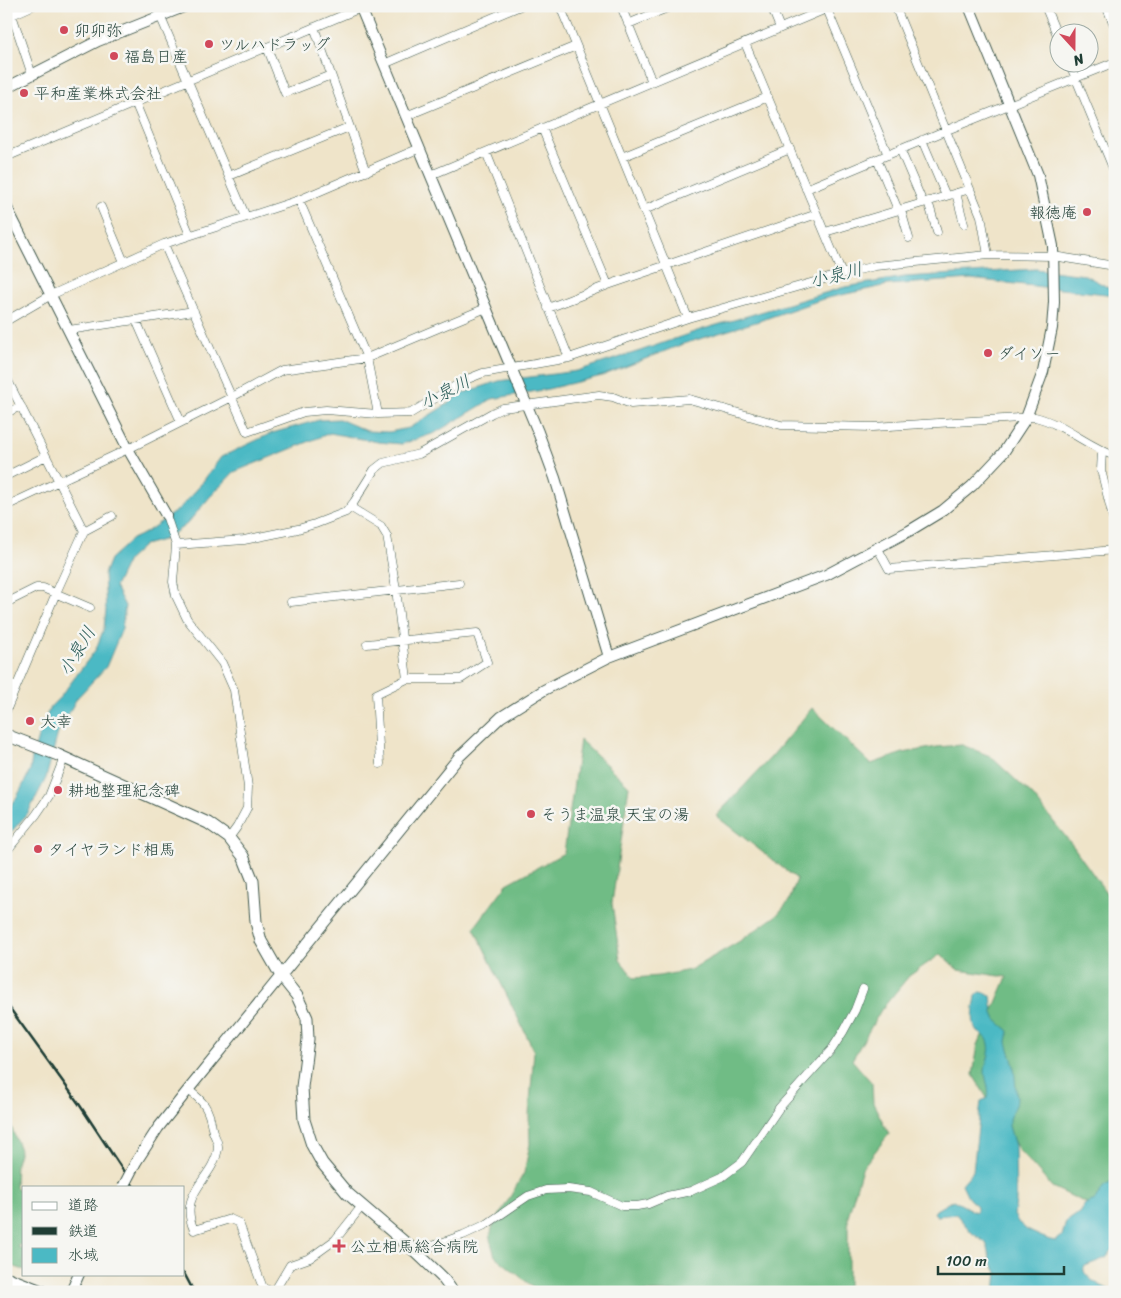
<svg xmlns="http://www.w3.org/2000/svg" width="1121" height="1298" viewBox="0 0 1121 1298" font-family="Sriracha,'Klee One',sans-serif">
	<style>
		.forest { fill: #6fbc85; stroke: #477c5c }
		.water { fill: #4bb9c4; stroke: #357b7c }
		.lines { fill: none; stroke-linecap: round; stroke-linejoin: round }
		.minor-casing { stroke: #3e564a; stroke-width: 9 }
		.tertiary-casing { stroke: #3e564a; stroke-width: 12 }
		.secondary-casing { stroke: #3e564a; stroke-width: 13 }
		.minor { stroke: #fff; stroke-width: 8 }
		.tertiary { stroke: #fff; stroke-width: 10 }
		.secondary { stroke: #fff; stroke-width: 11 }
		.rail { stroke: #1f3d34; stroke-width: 2.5 }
		.tertiary-bridge-casing { stroke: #3e564a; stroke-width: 12; stroke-linecap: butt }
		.tertiary-bridge { stroke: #fff; stroke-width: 10 }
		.poi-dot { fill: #d1495b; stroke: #f6f6f2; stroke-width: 2 }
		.labels { text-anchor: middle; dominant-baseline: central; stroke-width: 5; stroke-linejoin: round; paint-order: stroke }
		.poi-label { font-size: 16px; fill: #1f3d34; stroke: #f6f6f2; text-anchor: start }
		.water-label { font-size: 18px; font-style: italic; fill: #2a5c58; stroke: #f6f6f2 }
	</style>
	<rect width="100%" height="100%" fill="#f6f6f2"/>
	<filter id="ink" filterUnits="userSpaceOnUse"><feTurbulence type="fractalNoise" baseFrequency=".02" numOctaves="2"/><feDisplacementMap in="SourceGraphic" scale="10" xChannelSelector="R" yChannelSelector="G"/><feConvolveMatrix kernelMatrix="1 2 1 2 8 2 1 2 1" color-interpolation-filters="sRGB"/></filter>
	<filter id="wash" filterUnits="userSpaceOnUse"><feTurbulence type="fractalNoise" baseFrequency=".0096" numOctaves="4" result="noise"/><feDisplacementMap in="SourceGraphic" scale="20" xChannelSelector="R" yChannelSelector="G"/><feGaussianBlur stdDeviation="1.12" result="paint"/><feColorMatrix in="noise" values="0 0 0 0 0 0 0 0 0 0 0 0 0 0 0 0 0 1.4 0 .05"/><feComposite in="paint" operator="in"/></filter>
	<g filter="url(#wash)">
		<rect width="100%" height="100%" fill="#efe4c9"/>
		<path class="forest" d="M812,708L871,764L903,753L937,747L962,745L990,756L1033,796L1073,846L1115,905V1214H1112L1084,1202L1052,1187L1019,1150L973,1075L978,1045L1007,977L958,970L941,954L909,976L881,1010L852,1060L872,1083L873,1103L889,1134L862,1168L848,1216V1292H539L495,1256L490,1239L492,1228L524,1173L530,1144L529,1115L534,1051L474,928L507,884L564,853L580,740L629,786L612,903L620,960L634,978L659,976L690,970L740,941L777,915L789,901L797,879L716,816L773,755Z
			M6,1118L9,1121L20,1150L16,1163L15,1187L24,1193V1242L18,1247L24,1250V1270L6,1264Z"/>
		<path class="water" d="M1036,269L1085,275L1111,289L1115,290V295L971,279L888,285L823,299L759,321L683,344L602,376L548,389L492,399L435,433L402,444L378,442L330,433L234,472L209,498L187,524L166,539L144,545L128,560L115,587L125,606L122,629L106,667L77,698L58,733L46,778L28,813L6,838V811L16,799L30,771L32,758L38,737L50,707L61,696L96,649L104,628L106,610L104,574L110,559L132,539L145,533L179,509L198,488L221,457L272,433L319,420L339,419L367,431L389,432L409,428L449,403L460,394L499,381L577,371L640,351L700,330L845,287L905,277Z
			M980,992L987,993L991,996L993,1013L996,1020L1009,1031L1007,1042L1014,1066L1017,1100L1009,1119V1126L1015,1146L1016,1201L1014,1215L1018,1222L1027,1230L1040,1236L1050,1240L1056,1241L1062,1236L1066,1222L1079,1213L1085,1204L1095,1200L1104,1186L1115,1181V1247L1106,1258L1085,1266L1083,1269C1087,1281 1104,1287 1115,1292H995L997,1272L990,1261L989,1251L986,1243L972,1233L956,1214L937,1216L934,1213L936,1210L953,1200L975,1212L977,1210V1206L969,1199L962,1184L973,1171L981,1101L988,1098C990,1088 985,1080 985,1071C986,1062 991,1053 989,1044C988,1035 978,1034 975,1027C971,1018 975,1005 976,996Z"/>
	</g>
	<g filter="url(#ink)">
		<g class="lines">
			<defs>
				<path id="minor" d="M9,6L32,75
					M156,6L246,217
					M560,6L688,318
					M621,6L652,82
					M771,6L780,28
					M895,6L981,216L988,255
					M1045,6L1058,37
					M1106,6L1115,27
					M827,9L888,155
					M12,15L32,6
					M628,24L672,6
					M314,27L366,172
					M745,43L842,274
					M267,47L285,93L331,75
					M1069,62L1115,173
					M384,64L520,6
					M135,102L190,235
					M406,116L576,46
					M542,128L608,285
					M922,140L946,196
					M900,149L923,203
					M486,152L569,358
					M6,157L365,6
					M622,157L768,97
					M877,159L898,210
					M431,175L833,6
					M229,176L349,127
					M806,189L947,130L1115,62
					M956,193L964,224
					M299,200L367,358L378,414
					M928,201L937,232
					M101,207L124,262
					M644,210L790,149
					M901,210L909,238
					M825,232L970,189
					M164,244L247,432L304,412L326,410L378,414L411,413L465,380L483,373L569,358L688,318L842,274L875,266L988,255L1053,256L1115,266
					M548,308L608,285L817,214
					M136,320L181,422
					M6,321L51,295L164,244L299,200L420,148
					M69,330L194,311
					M6,377L84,531L56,593L6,711
					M6,413L21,406
					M1102,451L1101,470L1115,526
					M6,476L46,456
					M6,506L128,449L232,397L282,370L367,358L486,308
					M350,507L381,526L387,536L396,589L407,679
					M166,515L176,545L244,540L298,529L315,524L346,512L354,502L374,470L383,463L419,454L492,413L503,408L599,395L613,397L631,404L689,399L781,425L873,427L1035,417C1064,424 1087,446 1115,456
					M84,531L112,516
					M176,545L173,582L176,596L187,619L222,663L234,690L248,787L247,808L237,827L229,838
					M877,547L889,569L1115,550
					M291,602L459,583
					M6,603L36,588H43L90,608
					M367,644L477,633L487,662L461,679H407L376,694L380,764
					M6,683L16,687
					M6,852L36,815L49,796L64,758
					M188,1090C204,1101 209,1109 212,1128C213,1135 219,1141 218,1149C213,1180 177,1193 194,1230L230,1219L239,1223L263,1288L273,1292
					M416,1252L463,1235L487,1224L528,1196L546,1190L568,1189L591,1192L622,1206H637L648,1204L667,1196L691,1191L722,1177L742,1162L779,1108L832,1049L843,1032L855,1010L863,989
					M274,1292L290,1265L310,1258L335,1240L362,1206"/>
				<path id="tertiary" d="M360,6L538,432L555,478L609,657
					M6,88L98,41L186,6
					M6,206L128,449L166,515
					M136,1162L158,1128L188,1090L459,757L501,717L544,690L609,657L826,575L909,531L942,511L972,486L1003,453L1026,418L1043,372L1052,328L1054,302L1053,246L1038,175L969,6
					M71,1292L79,1274"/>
				<path id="secondary" d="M6,735L58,755L208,823L229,838L243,856L253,881L256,922L261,941L281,976L297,996L307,1018L308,1039L302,1087L304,1120L312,1145L322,1163L347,1193L416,1252L442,1277L453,1292
					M6,1277L44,1292"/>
			</defs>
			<use href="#minor" class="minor-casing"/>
			<use href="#tertiary" class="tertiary-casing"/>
			<use href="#secondary" class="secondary-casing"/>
			<use href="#minor" class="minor"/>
			<use href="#tertiary" class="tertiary"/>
			<use href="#secondary" class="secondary"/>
			<path class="rail" d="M6,1003L79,1104L134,1187
				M184,1273L194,1292"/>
			<defs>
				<path id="tertiary-bridge" d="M123,1187L136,1162"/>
			</defs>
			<use href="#tertiary-bridge" class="tertiary-bridge-casing"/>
			<use href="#tertiary-bridge" class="tertiary-bridge"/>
		</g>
	</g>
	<g class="poi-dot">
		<circle cx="64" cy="30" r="5"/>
		<circle cx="209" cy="44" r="5"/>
		<circle cx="114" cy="56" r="5"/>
		<circle cx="24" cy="93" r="5"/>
		<circle cx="1087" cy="212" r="5"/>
		<circle cx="988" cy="353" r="5"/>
		<circle cx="30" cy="721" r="5"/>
		<circle cx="58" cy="790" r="5"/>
		<circle cx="531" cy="814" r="5"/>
		<circle cx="38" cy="849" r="5"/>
		<path d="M336.5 1238.5h5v5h5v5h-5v5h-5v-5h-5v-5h5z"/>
	</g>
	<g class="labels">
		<g class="poi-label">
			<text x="74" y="30">卯卯弥</text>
			<text x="219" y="44">ツルハドラッグ</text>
			<text x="124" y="56">福島日産</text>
			<text x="34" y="93">平和産業株式会社</text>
			<text x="1077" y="212" text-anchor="end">報徳庵</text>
			<text x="998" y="353">ダイソー</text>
			<text x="40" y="721">大幸</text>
			<text x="68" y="790">耕地整理紀念碑</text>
			<text x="541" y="814">そうま温泉 天宝の湯</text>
			<text x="48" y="849">タイヤランド相馬</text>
			<text x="350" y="1246">公立相馬総合病院</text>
		</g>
		<g class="water-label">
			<text transform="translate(836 275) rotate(-14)">小泉川</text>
			<text transform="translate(445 392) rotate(-27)">小泉川</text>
			<text transform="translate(77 651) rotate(-59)">小泉川</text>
		</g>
	</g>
	<rect width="1121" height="1298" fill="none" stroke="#f6f6f2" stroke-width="25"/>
	<rect x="22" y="1186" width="162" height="90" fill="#f6f6f2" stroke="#a0aca6"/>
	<rect x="32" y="1202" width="25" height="8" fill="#ffffff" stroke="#a0aca6"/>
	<text x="68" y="1210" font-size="15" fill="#1f3d34">道路</text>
	<rect x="32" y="1227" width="25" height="8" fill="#1f3d34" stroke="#a0aca6"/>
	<text x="68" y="1236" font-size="15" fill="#1f3d34">鉄道</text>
	<rect x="32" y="1248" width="25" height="15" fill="#4bb9c4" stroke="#a0aca6"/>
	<text x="68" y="1260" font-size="15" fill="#1f3d34">水域</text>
	<g transform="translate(1074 48) rotate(159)"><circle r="24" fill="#f6f6f2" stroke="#a0aca6"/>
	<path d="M0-4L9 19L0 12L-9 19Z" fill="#d1495b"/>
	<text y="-8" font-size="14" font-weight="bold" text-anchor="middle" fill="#1f3d34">N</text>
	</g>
	<path d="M938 1266v8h126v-8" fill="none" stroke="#1f3d34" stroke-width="2.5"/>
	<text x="946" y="1266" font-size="15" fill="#1f3d34" stroke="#f6f6f2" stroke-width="4" paint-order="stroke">100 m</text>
</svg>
